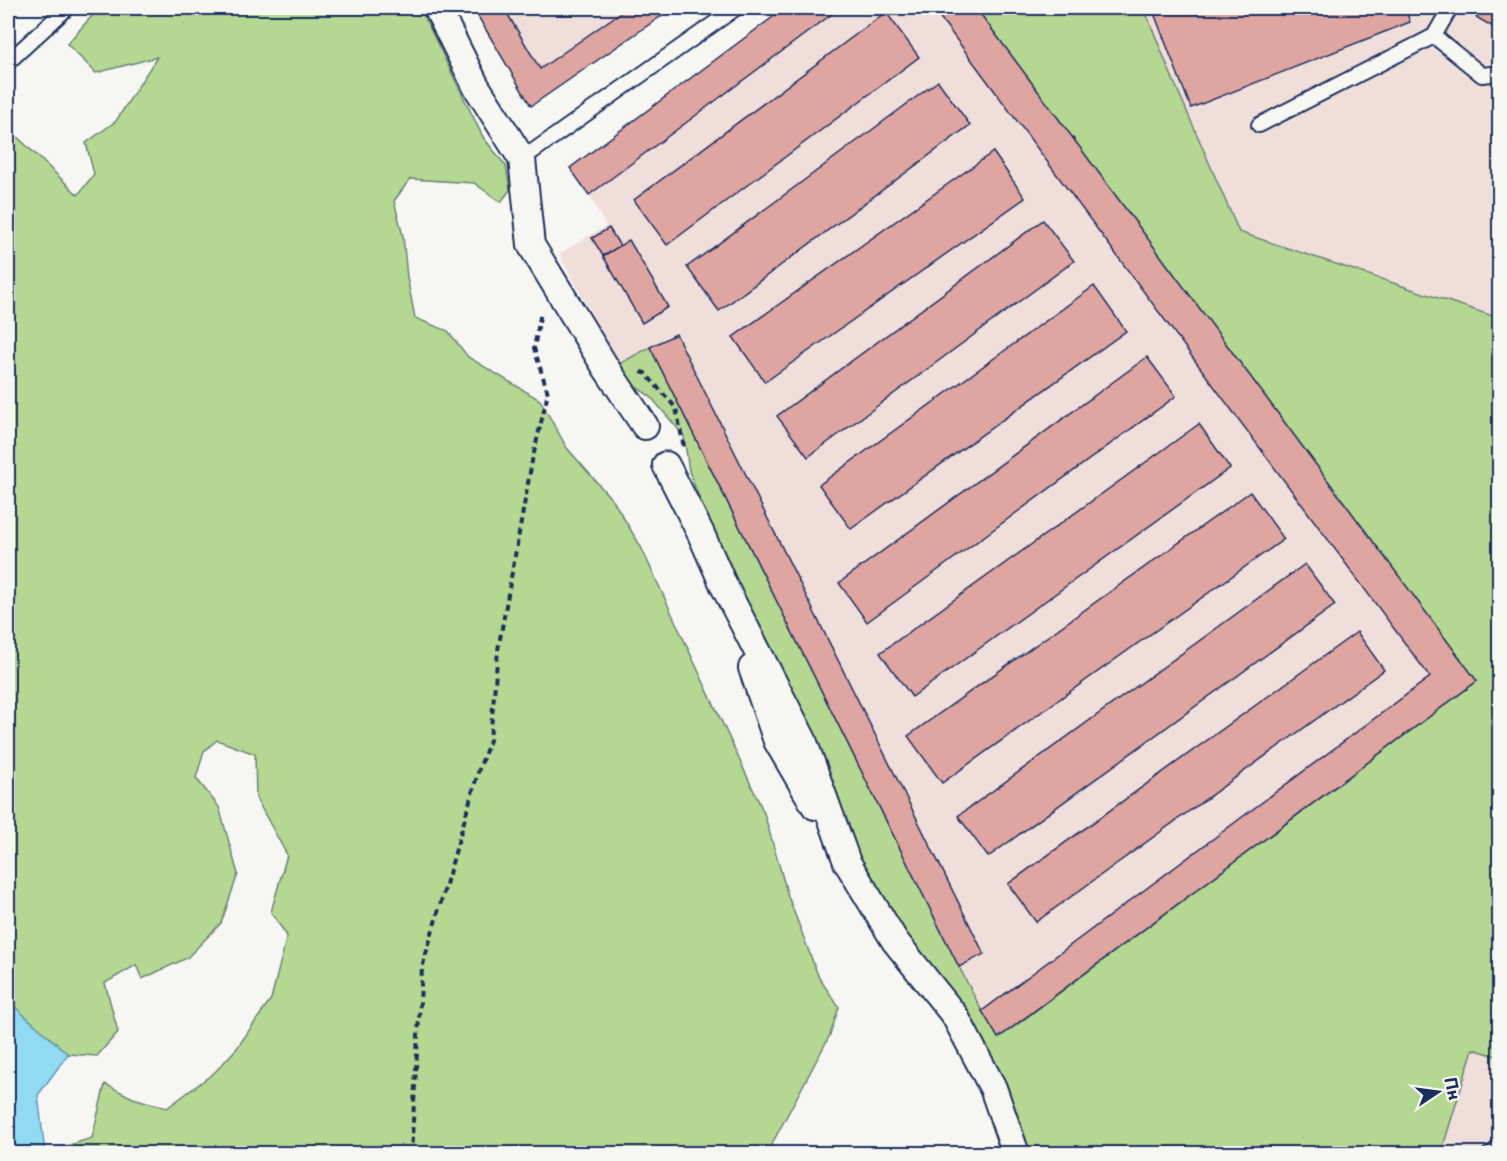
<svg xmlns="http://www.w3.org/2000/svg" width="1507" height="1161" viewBox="0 0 1507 1161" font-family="'Playpen Sans',sans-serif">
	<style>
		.built { fill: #efdeda }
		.green { fill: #b4d791; stroke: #688378; stroke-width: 1.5 }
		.water { fill: #91dbf2; stroke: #6296b7; stroke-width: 1.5 }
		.building { fill: #dfa5a1; stroke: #1b2f5e; stroke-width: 1.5 }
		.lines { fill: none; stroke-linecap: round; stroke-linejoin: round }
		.lane-casing { stroke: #1b2f5e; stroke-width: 18 }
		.street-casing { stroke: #1b2f5e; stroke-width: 30 }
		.path { stroke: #1b2f5e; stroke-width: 4; stroke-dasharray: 6 4.5; stroke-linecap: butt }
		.lane { stroke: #f6f6f2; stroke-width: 14 }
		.street { stroke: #f6f6f2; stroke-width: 26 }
	</style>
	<rect width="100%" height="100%" fill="#f6f6f2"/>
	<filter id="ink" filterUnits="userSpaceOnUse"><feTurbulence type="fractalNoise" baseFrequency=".0167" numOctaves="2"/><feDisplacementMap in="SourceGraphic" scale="12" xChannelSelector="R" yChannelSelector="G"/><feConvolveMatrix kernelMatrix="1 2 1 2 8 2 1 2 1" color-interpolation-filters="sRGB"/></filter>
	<g filter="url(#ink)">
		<path class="built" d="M473,8H673L531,106Z
			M785,8H976L1477,681L998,1038L982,1011L959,967L650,347L619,364L559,254L606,226L589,195L570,168Z
			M1144,8H1499V318L1239,232L1169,70Z
			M1473,1049L1499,1057V1153L1441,1154Z"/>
		<path class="green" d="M99,8H420L483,137L506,166L510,190L501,202L474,183L410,179L394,201L403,236L407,277L415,318L448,331L468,357L540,400L567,448L614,502L641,547L764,813L788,896L819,978L839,1007L830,1035L767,1153H44L92,1138L105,1084L133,1098L167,1108L215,1072L237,1048L271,999L287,936L271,912L287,855L256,798L255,754L217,740L204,751L196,778L219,807L238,874L221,923L187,958L142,979L136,965L105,983L118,1032L97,1056L68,1054L8,1001V466L12,461L8,442V128L78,195L94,174L86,143L116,121L157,57L96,73L67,44Z
			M976,8H1144L1169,70L1239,232L1499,318V1057L1473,1049L1441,1153H1026L936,975L899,924L857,858L721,556L689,471L684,436L650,396L634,386L626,377L619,364L650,347L959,967L982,1011L999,1038L1477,681Z"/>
		<path class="water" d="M8,1001L68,1054L38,1095L45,1153H8Z"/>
		<path class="building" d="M473,8H504L540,69L627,8H673L531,106Z
			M785,8H840L589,195L570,168Z
			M933,8H976L1477,681L998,1038L982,1011L1430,677Z
			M1152,8H1405L1410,22L1191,108Z
			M1482,8H1500V31L1476,17Z
			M886,12L919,57L667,245L634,200Z
			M938,81L970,125L719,311L687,267Z
			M993,152L1025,198L765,382L733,337Z
			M1043,220L1074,261L808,457L777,416Z
			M609,228L620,246L603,256L592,238Z
			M629,240L668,307L642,323L603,256Z
			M1094,286L1126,331L851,529L819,485Z
			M676,334L984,954L959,967L650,347Z
			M1147,357L1176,396L867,622L839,583Z
			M1199,424L1230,468L912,697L880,653Z
			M1250,492L1284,539L942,783L908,736Z
			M1305,564L1335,605L988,857L958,816Z
			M1357,632L1384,670L1036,922L1008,884Z"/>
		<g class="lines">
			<defs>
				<path id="lane" d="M1434,36L1450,8
					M8,62L67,8
					M1259,125L1434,36L1482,75L1500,73
					M522,159L736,8
					M1490,1154L1500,1147"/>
				<path id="street" d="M437,8L476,86L522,159L531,245L606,368L645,426
					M666,465L701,534L724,586L803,740L847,862L895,941L955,1016L993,1088L1016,1154
					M752,668L777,741L815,806"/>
			</defs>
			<use href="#lane" class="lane-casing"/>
			<use href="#street" class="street-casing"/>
			<path class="path" d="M641,372L645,373L676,408L684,448
				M411,1154L422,968L479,769L490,740L498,650L532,461L548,393L534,348L541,312"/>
			<use href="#lane" class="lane"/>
			<use href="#street" class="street"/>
		</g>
	</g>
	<rect width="1507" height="1161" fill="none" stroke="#f6f6f2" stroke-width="30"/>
	<rect x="15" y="15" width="1477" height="1131" fill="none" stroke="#1b2f5e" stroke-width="2" filter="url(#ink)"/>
	<g transform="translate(1438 1092) rotate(77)" stroke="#f6f6f2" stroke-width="4.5" paint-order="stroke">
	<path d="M0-4.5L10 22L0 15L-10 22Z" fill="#1b2f5e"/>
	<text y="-9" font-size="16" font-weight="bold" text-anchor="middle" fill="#1b2f5e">Пн</text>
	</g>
</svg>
